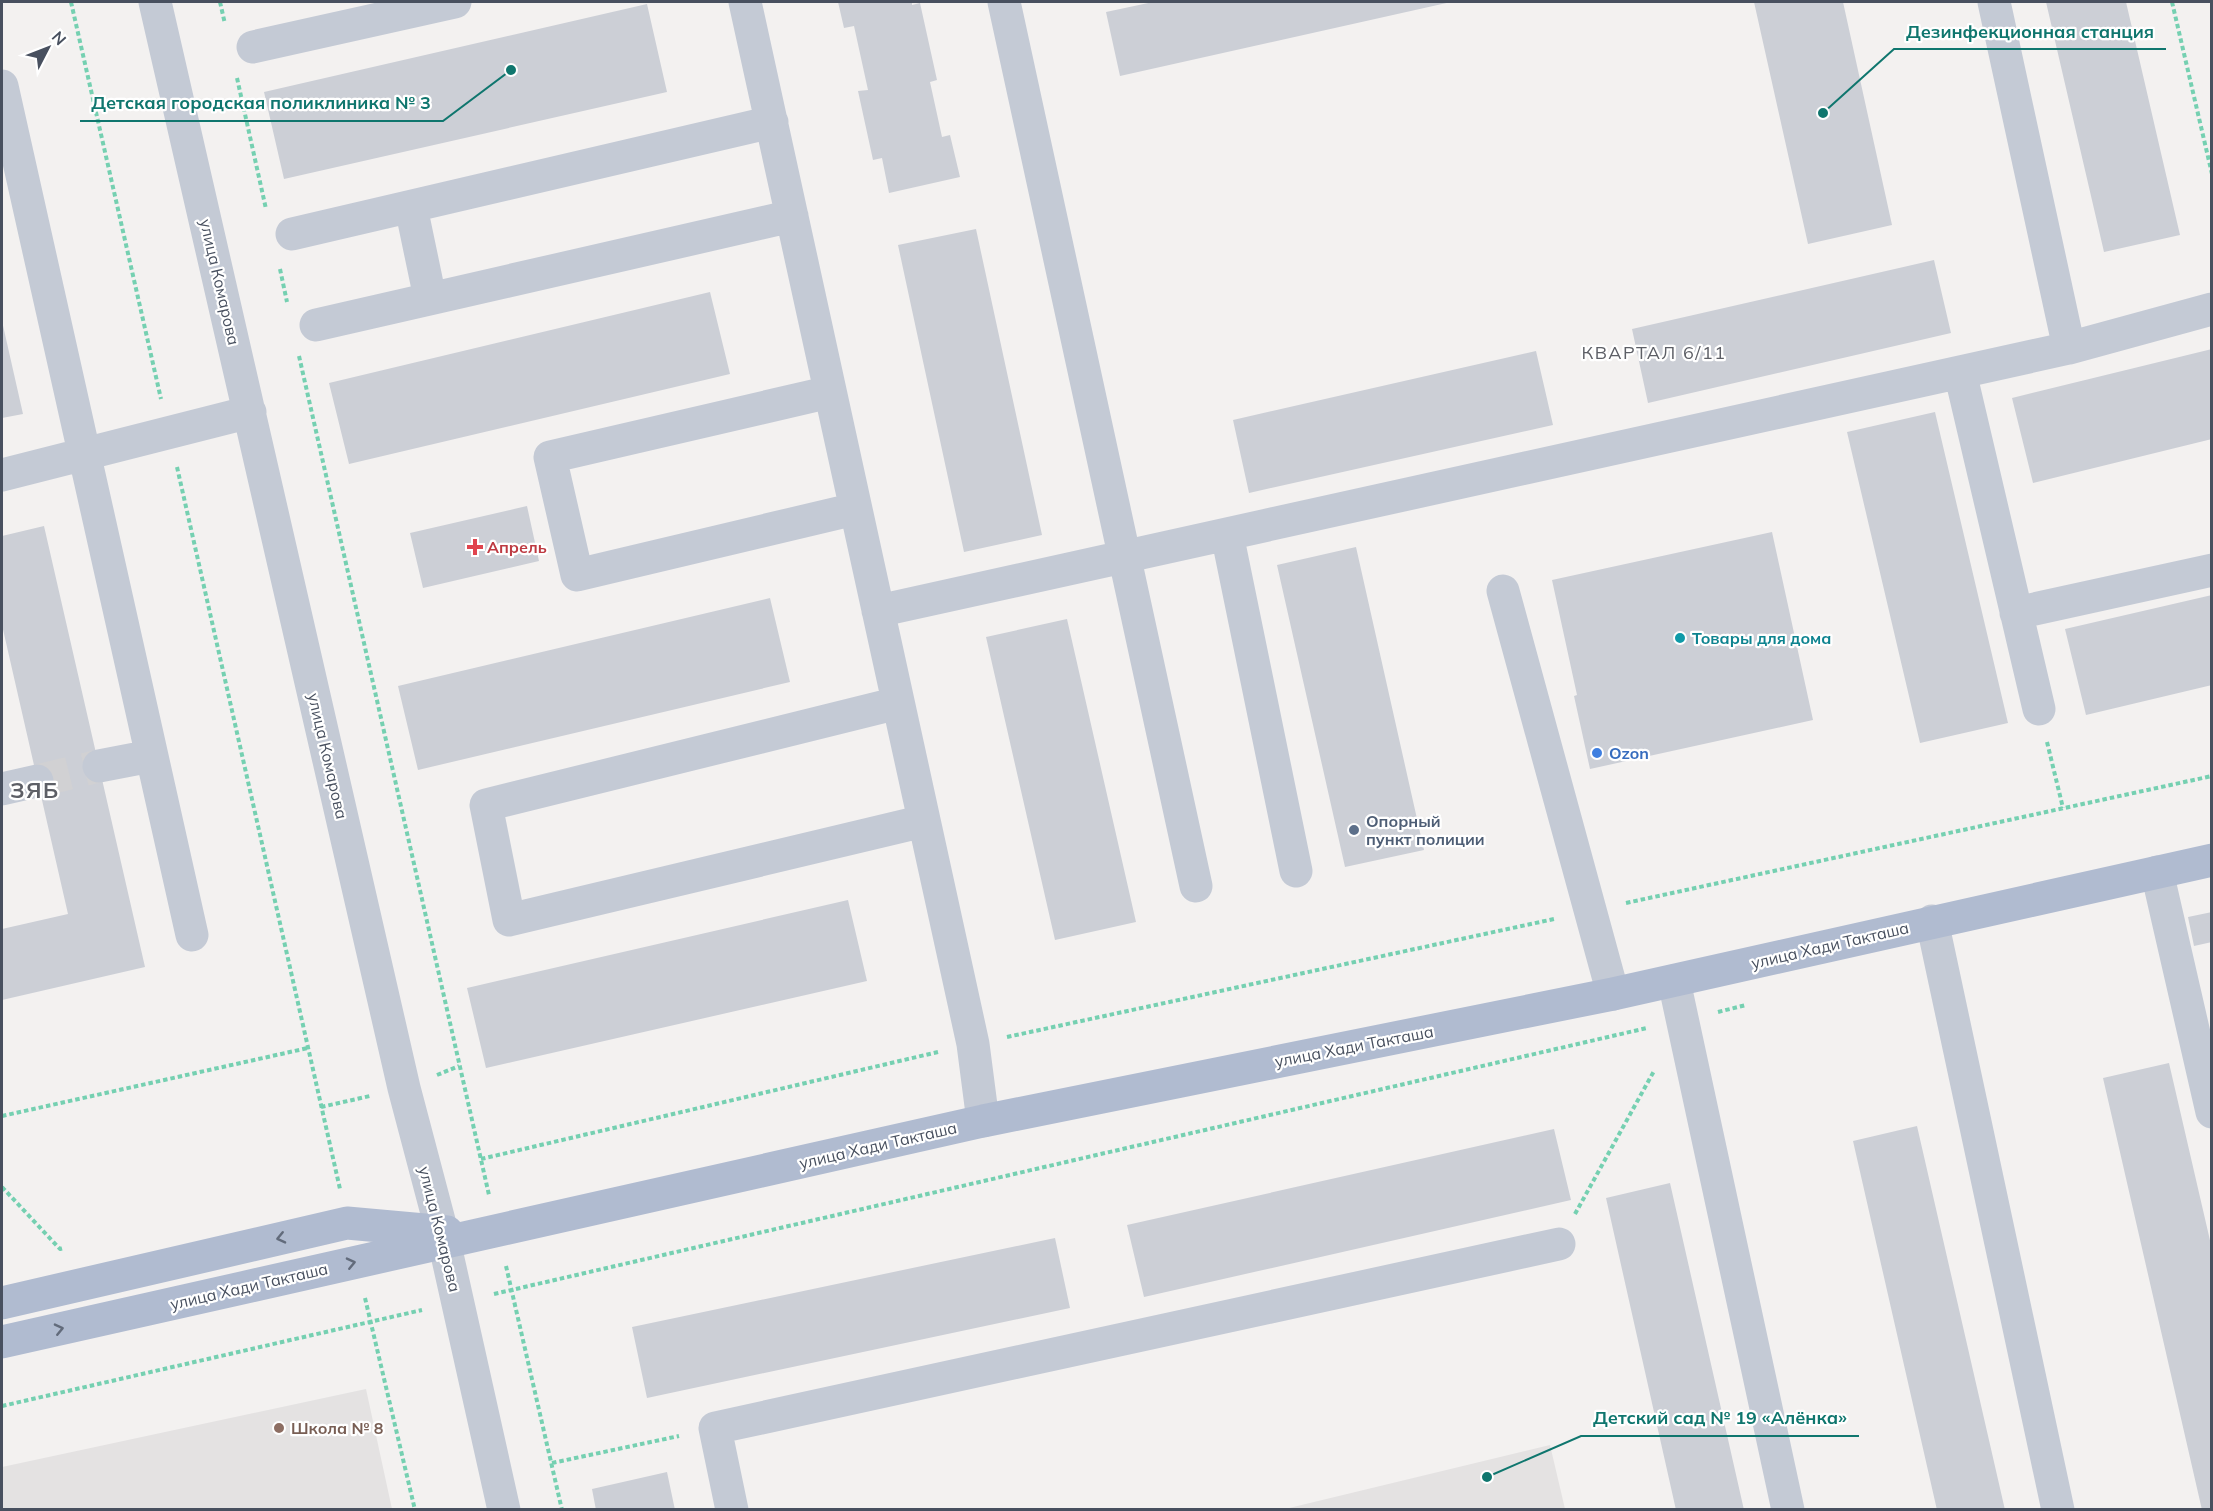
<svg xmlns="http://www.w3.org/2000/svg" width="2213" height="1511" viewBox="0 0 2213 1511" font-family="Mulish,sans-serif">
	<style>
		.education { fill: #e4e2e2 }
		.building { fill: #cccfd6 }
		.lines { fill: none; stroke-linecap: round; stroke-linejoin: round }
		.minor-tunnel { stroke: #d1d1d3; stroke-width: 33; stroke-dasharray: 33 16; stroke-linecap: butt }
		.path { stroke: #75d0b1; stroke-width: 4; stroke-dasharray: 4.5 3; stroke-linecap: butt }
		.minor { stroke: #c4cad5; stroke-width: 33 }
		.major { stroke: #b0bbd0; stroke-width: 33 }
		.oneway { stroke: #626b7b }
		.health-dot { fill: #e0444e; stroke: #fff; stroke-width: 2 }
		.culture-dot { fill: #0f9aa8; stroke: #fff; stroke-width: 2 }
		.shop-dot { fill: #3f7fe0; stroke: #fff; stroke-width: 2 }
		.service-dot { fill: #5c6f8a; stroke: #fff; stroke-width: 2 }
		.education-dot { fill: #8d6e63; stroke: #fff; stroke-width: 2 }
		.labels { text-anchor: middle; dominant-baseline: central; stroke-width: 4.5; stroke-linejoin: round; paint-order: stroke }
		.street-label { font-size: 16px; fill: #48505f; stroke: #fff }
		.health-label { font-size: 16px; font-weight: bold; fill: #be3a42; stroke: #fff; text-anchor: start }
		.culture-label { font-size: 16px; font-weight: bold; fill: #0d838f; stroke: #fff; text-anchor: start }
		.shop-label { font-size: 16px; font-weight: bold; fill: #366cbe; stroke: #fff; text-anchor: start }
		.service-label { font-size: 16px; font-weight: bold; fill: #4e5e75; stroke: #fff; text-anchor: start }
		.education-label { font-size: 16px; font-weight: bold; fill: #785e54; stroke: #fff; text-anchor: start }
		.neighbourhood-label { font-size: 18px; letter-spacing: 1.5px; fill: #5d5f66; stroke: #fff }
		.district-label { font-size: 22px; font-weight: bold; letter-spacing: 1.5px; fill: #5d5f66; stroke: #fff }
		.leader { fill: none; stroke: #0f766e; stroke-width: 2 }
		.callout-dot { fill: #0f766e; stroke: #fff; stroke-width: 2 }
		.callout-label { font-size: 18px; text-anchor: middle; font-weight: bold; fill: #0f766e; stroke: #fff; stroke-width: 4.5; stroke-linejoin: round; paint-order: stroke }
	</style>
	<rect width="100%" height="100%" fill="#f3f1f0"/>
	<path class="education" d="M366,1389L392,1509H2V1467Z
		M1550,1445L1565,1509H1285Z"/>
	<path class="building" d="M838,2H912V5L920,3L937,80L930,82L942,137L950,135L960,177L889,193L882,158L873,160L858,91L868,90L854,26L844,28Z
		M1153,2H1451L1120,76L1106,12Z
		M1754,2H1843L1892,225L1808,244Z
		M2046,2H2126L2180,235L2104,252Z
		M647,4L667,92L284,179L264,92Z
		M976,229L1042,535L964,552L898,245Z
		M1934,260L1951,333L1648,403L1632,329Z
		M710,292L730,374L349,464L329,383Z
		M2,321L23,414L2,418Z
		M2212,349V439L2033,483L2012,398Z
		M1536,351L1553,425L1249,493L1233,420Z
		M1935,412L2008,723L1920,743L1847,432Z
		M527,506L539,561L423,588L410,533Z
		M44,526L145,967L2,1000V929L68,914L2,625V536Z
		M1772,532L1813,720L1590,769L1574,696L1577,695L1552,580Z
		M1356,547L1424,850L1345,867L1277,565Z
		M2212,595V685L2086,715L2065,629Z
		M770,598L790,682L418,770L398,686Z
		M1067,619L1136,922L1055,940L986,637Z
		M848,900L867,981L486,1068L467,988Z
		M2212,912V942L2194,946L2188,917Z
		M2169,1063L2212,1249V1510H2202L2103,1078Z
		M1917,1126L2005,1510H1937L1853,1141Z
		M1554,1129L1571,1200L1144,1297L1127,1225Z
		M1670,1183L1744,1510H1676L1606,1198Z
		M1055,1238L1070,1308L647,1398L632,1327Z
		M667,1472L675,1510H596L592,1489Z"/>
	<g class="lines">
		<path class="minor-tunnel" d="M37,781L99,766"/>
		<path class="path" d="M71,2L161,399
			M220,2L225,24
			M2172,2L2212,174
			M237,78L266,209
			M280,269L287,302
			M299,356L489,1195
			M177,467L340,1189
			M2047,742L2063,808
			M1626,903L2212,776
			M1718,1012L1746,1005
			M1007,1037L1554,919
			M437,1075L459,1066
			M321,1107L370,1096
			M2,1116L308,1048
			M481,1159L938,1052
			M2,1187L60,1249L64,1248
			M1575,1214L1654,1071
			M506,1266L562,1510
			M494,1294L1647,1028
			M365,1298L415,1510
			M2,1406L422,1310
			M552,1463L679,1436"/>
		<path class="minor" d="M155,2L404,1088L442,1232L504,1510
			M745,2L973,1044L983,1121
			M1004,2L1196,886
			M1994,2L2069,348
			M253,47L455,2
			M2,86L192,935
			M411,207L430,298
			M292,234L772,122
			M316,325L792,216
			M1960,372L2039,709
			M830,392L550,457L577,575L855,509
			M2,475L250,412
			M1227,534L1296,871
			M1503,591L1613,994
			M878,611L2069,348L2212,309
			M2016,613L2212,570
			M898,703L486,805L509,920L924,821
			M99,766L151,756
			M2,789L37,781
			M2157,872L2212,1112
			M1932,921L2058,1510
			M1674,981L1788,1510
			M732,1510L715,1428L1559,1244"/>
		<path class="major" d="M2,1303L347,1223L447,1232
			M2,1342L983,1121L1613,994L2212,860"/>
	</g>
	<defs><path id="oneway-chevron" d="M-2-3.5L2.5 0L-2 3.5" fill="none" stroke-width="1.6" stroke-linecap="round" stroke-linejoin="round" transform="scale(1.5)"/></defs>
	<g class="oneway">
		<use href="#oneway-chevron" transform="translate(281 1238) rotate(167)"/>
		<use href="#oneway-chevron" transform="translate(351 1263) rotate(-13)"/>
		<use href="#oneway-chevron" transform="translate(59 1329) rotate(-13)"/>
	</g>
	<path class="health-dot" d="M472 538h6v6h6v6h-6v6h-6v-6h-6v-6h6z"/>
	<circle class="culture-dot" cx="1680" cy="638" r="6"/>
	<circle class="shop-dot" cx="1597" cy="753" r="6"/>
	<circle class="service-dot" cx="1354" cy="830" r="6"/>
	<circle class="education-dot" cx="279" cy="1428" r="6"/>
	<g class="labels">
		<g class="street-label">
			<text transform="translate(220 282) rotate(77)">улица Комарова</text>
			<text transform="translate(328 756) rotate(77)">улица Комарова</text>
			<text transform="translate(1830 945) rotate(-13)">улица Хади Такташа</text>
			<text transform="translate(1354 1046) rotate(-11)">улица Хади Такташа</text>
			<text transform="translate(878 1145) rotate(-13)">улица Хади Такташа</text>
			<text transform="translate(440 1229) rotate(76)">улица Комарова</text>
			<text transform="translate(249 1286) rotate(-13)">улица Хади Такташа</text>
		</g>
		<g class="health-label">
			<text x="487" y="547">Апрель</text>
		</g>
		<g class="culture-label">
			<text x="1692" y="638">Товары для дома</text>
		</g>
		<g class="shop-label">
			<text x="1609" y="753">Ozon</text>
		</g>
		<g class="service-label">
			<text x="1366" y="821">Опорный<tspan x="1366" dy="18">пункт полиции</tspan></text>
		</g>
		<g class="education-label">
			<text x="291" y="1428">Школа № 8</text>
		</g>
		<g class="neighbourhood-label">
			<text x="1654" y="352">КВАРТАЛ 6/11</text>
		</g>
		<g class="district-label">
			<text x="35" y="790">ЗЯБ</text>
		</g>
	</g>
	<path class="leader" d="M1823 113L1894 49H2166M511 70L443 121H80M1487 1477L1581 1436H1859"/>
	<g class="callout-dot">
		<circle cx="1823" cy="113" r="6"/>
		<circle cx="511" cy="70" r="6"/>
		<circle cx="1487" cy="1477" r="6"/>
	</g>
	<g class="callout-label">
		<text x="2030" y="38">Дезинфекционная станция</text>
		<text x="261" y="109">Детская городская поликлиника № 3</text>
		<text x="1720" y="1424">Детский сад № 19 «Алёнка»</text>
	</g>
	<rect width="2213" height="1511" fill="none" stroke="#48505f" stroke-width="6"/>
	<g transform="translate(48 48) rotate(48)" stroke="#ffffff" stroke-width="4.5" paint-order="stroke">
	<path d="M0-4.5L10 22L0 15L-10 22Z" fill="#48505f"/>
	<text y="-9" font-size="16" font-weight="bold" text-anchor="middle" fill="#48505f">N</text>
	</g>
</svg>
